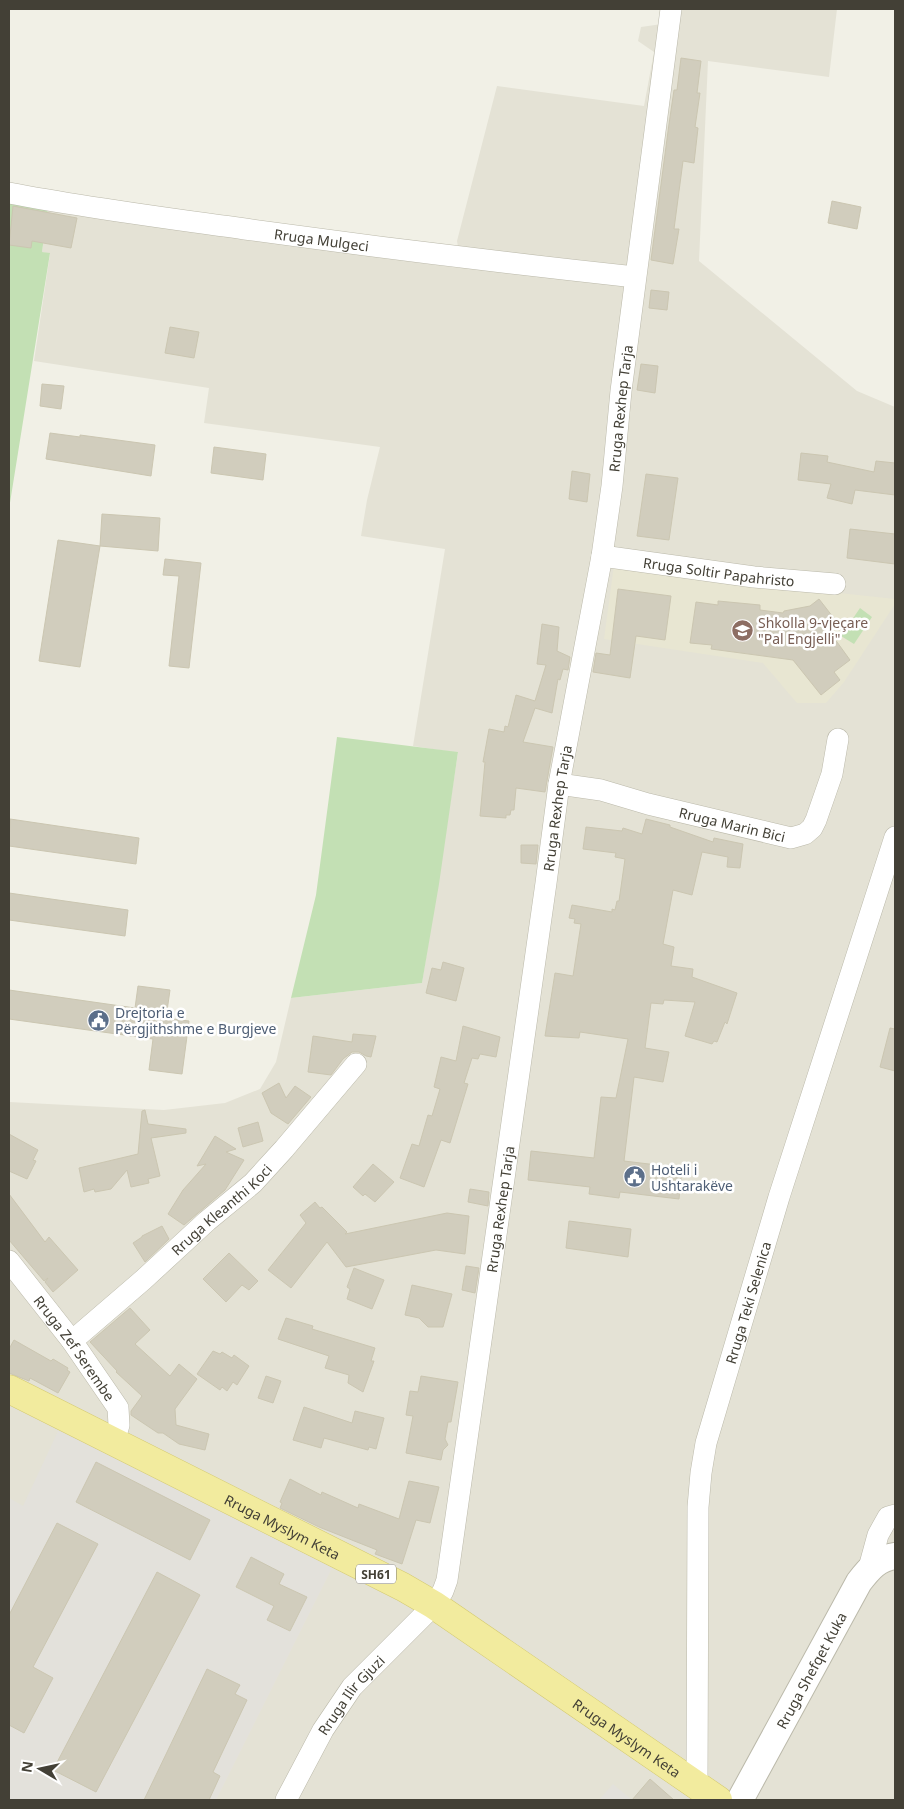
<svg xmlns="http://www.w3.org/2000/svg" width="904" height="1809" viewBox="0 0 904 1809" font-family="'Noto Sans',sans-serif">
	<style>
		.residential { fill: #e4e2d5 }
		.industrial { fill: #e3e1db }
		.education { fill: #e8e6d2 }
		.grass { fill: #c3e0b4 }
		.building { fill: #d1cdbd; stroke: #cbc6b1 }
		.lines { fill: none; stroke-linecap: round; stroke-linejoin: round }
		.minor-casing { stroke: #bbb9aa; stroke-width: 22 }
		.tertiary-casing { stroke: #bbb9aa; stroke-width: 28 }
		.primary-casing { stroke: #d4ca71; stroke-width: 29 }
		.minor { stroke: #fff; stroke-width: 21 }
		.tertiary { stroke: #fff; stroke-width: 26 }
		.primary { stroke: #f2eb9e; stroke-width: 28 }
		.labels { text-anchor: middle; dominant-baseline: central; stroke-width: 5; stroke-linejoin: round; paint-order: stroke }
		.shield { fill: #fff; stroke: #7b7972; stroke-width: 1 }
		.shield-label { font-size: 12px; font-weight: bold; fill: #434036 }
		.street-label { font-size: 14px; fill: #434036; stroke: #fff }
		.education-label { font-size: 14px; fill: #785e54; stroke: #fff; text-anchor: start }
		.service-label { font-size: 14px; fill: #4e5e75; stroke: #fff; text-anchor: start }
	</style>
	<rect width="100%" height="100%" fill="#f1f0e6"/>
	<path class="residential" d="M664,9H837L829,77L708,61L699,261L857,391L895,407V1800H9V1102L164,1110L225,1103L260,1089L276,1062L291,998L422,983L458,753L413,746L445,549L361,536L367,500L380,447L204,423L209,388L34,361L50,254L42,252L48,208L228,237L459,268L460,258L457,241L497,86L644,106L654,52L638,41L641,27L662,24Z"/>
	<path class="industrial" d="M60,1427L335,1562L216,1800H9V1498L23,1506Z
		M613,1784L632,1800H599Z"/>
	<path class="education" d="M614,565L737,582L895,599V604L844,682L826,703H797L763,663L604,639Z"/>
	<path class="grass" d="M9,203L48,208L42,252L50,253L9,509Z
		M860,608L872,617L854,644L841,636Z
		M337,737L458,752L439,884L422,983L291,998L316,895Z"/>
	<path class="building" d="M681,58L701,61L697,93H700L695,127L698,128L694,163L683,161L674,229H679L673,264L651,260L669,124L674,90H677Z
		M832,201L861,207L857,229L828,223Z
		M13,206L77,218L71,248L32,241L31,248L9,245Z
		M651,290L669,292L667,310L649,308Z
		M170,327L199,332L194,358L165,353Z
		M641,364L658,366L655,393L637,390Z
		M42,384L64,386L61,409L40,406Z
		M50,433L80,437V435L155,445L151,476L46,459Z
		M214,447L266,454L263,480L211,473Z
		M801,453L828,456L827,462L874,472L876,461L895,463V495L855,490L852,504L827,498L831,484L798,480Z
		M572,471L590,474L587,502L569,499Z
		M646,474L678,478L669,540L637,536Z
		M102,514L160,518L158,551L100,546Z
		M850,529L895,534V564L847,558Z
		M58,540L100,546L80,667L39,661Z
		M165,559L201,563L189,668L169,666L179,576L163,575Z
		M618,589L671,596L665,640L636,636L630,678L593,672L596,653L610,655Z
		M819,599L833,617L824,624L850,660L834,672L840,680L821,695L793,660L711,649L712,645L690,643L696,602L718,605V601L760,605V610L783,613L784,611L810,606Z
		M542,624L559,627L557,651L570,657L568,670L563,669L560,680L558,679L552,713L535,708L523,742L553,747L545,792L516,788L514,810H511L510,815H506V818L480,816L485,762H483L489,729L504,732L505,726L508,727L516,695L535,701L546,665L537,664Z
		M10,819L139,838L136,864L9,846Z
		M646,819L670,825V827L713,842L714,838L743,844L740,868L727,867L728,857L702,852L692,895L673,890L663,944L674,947L671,966L693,969L692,977L737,993L727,1024L725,1022L717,1042L714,1041L712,1044L685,1036L695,1002L664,1000L663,1004L651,1003L645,1048L669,1052L663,1082L634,1077L624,1161L682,1168L679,1199L620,1192L619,1198L589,1194L590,1187L528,1180L531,1151L594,1158L601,1097L616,1098L628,1039L580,1032L579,1038L545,1036L555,973L573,976L581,924L574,923L575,919L569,918L572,905L612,912V909L615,910L617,901H619L625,859L615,857L616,853L583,849L586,827L622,831L623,828L642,834Z
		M521,845H538L536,864L521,863Z
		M9,893L128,910L125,936L9,920Z
		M443,962L464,968L456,1001L426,993L432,968L441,970Z
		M138,986L170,990L166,1018L189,1021L182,1074L149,1070L153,1039L9,1019V990L135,1008Z
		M463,1026L500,1037L496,1057L480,1054L478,1059L472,1058L464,1083L468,1084L450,1143L441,1140L424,1187L400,1178L412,1144L419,1146L428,1115L432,1116L440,1089L434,1087L441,1057L456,1061Z
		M890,1028L895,1029V1071L880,1067Z
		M353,1034L376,1036L371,1057L366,1056L359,1052H352L343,1059L331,1075L308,1072L313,1036L352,1042Z
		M279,1083L286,1098L295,1086L311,1097L288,1124L271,1113L262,1093Z
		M145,1110L148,1124L186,1129V1133L151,1138L160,1176L148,1179L149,1183L131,1187L127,1170L111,1189L95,1192L94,1189L84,1192L79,1168L138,1154L142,1111Z
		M258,1122L263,1141L243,1147L238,1128Z
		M9,1134L38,1150L33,1160L36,1161L27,1179L9,1171Z
		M215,1136L236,1149L226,1152L244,1160L225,1190L184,1225L168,1214L183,1190L206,1164L197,1166Z
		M373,1164L394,1182L375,1202L365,1194L363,1196L353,1187Z
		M470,1189L489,1192L488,1206L468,1202Z
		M9,1194L45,1242L49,1237L78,1270L53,1292L45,1282L48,1278L44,1281L9,1240Z
		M315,1202L320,1208L322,1207L347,1232L345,1234L447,1213L469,1216L465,1254L436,1250L346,1267L327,1242L291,1288L268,1270L306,1223L300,1215Z
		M569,1221L631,1229L628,1257L566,1248Z
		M162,1226L169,1239L145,1262L133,1243L142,1237V1236Z
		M229,1253L258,1281L249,1290L242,1285L226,1302L203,1279Z
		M466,1266L479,1268L475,1293L462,1290Z
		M354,1268L384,1280L372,1309L347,1299L350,1289L347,1287Z
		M412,1285L452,1294L443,1327H428L419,1318L405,1315Z
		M130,1308L150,1330L135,1344L170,1376L179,1364L197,1379L175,1409L176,1425L209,1434L205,1450L179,1444L163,1433H158L131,1415V1411L142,1396L116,1372L117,1371L90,1342Z
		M286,1318L313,1326L312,1329L375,1348L371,1361H374L363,1392L348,1383L349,1375L325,1368L329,1356L278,1339Z
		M14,1340L51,1361L53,1359L68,1368L67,1370L70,1372L58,1393L30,1378L29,1381L9,1373V1349Z
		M213,1351L220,1354L222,1352L232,1358L234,1355L249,1366L237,1385L233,1382L227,1391L222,1387L220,1390L197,1374Z
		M266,1376L281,1381L273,1403L258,1398Z
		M421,1376L458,1382L451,1422H448L445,1439L448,1445L443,1450L441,1460L406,1453L413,1416L406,1415L410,1391L418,1392Z
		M304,1407L352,1423L355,1411L384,1418L376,1449L369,1447L368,1450L324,1438L321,1448L293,1440Z
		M96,1462L210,1520L190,1560L76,1502Z
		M290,1479L321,1495L322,1492L358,1508L359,1504L399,1519L409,1481L439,1487L430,1523L416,1520L402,1564L375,1554L377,1550L319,1527L280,1508L282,1503L280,1502Z
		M57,1523L98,1544L33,1667L53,1678L24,1733L9,1725V1615Z
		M251,1557L284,1574L279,1584L307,1597L290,1631L267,1620L274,1606L236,1587Z
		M157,1572L200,1595L96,1792L53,1770Z
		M207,1669L240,1685L235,1694L247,1700L213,1772L220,1776L209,1800H144Z
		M650,1779L674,1800H632Z"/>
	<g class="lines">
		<defs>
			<g id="minor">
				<path id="s1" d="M9,193C87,208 166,218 245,229C375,247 505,263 635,277"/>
				<path id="s2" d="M602,556L754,577L835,584"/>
				<path id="s3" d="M559,784L601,790L648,804L791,838L805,834L812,828L816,820L832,774L838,739"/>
				<path id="s4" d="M9,1261L72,1341L118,1408L119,1425L114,1442"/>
				<path id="s5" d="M72,1341L143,1280L207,1221L253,1183L284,1149L356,1064"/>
				<path d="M869,1568L878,1535L888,1517L895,1515"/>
				<path id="s6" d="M697,1785L698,1507L701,1473L706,1443L779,1197L895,837"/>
				<path id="s7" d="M286,1800L323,1730L352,1687L434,1605L443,1591L447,1580L546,883L559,784L602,556L612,486L621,391L671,9"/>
			</g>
			<g id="tertiary">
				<path id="s8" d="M740,1800L859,1582C869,1569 878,1558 895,1556"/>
			</g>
			<g id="primary">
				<path id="s9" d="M9,1389L403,1587L434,1605L718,1800"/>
			</g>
		</defs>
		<use href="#minor" class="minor-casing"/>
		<use href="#tertiary" class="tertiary-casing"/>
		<use href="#primary" class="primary-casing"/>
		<use href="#minor" class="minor"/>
		<use href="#tertiary" class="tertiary"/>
		<use href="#primary" class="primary"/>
	</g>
	<defs>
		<symbol id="school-disc" viewBox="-11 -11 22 22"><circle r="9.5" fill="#8d6e63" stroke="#fff"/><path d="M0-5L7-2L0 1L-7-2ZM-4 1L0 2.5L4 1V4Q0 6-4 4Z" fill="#fff"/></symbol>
		<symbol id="civic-disc" viewBox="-11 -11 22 22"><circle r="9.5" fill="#5c6f8a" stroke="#fff"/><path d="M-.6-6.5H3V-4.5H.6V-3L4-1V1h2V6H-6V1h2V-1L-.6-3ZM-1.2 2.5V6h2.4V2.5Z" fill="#fff"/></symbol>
	</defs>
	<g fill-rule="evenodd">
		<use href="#school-disc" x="730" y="618" width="25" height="25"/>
		<use href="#civic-disc" x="86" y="1008" width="25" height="25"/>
		<use href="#civic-disc" x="622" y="1164" width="25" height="25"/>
	</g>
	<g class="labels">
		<rect class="shield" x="356" y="1564.5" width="40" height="19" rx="4"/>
		<g class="shield-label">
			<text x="376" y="1574">SH61</text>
		</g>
		<g class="street-label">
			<text stroke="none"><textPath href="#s1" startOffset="316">Rruga Mulgeci</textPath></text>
			<text stroke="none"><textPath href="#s7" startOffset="1460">Rruga Rexhep Tarja</textPath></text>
			<text stroke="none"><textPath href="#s2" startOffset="118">Rruga Soltir Papahristo</textPath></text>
			<text stroke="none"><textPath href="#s7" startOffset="1055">Rruga Rexhep Tarja</textPath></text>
			<text stroke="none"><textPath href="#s3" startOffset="178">Rruga Marin Bici</textPath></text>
			<text stroke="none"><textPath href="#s5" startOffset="199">Rruga Kleanthi Koci</textPath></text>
			<text stroke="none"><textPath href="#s7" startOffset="650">Rruga Rexhep Tarja</textPath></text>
			<text stroke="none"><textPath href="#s6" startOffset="489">Rruga Teki Selenica</textPath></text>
			<text stroke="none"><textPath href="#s4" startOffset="109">Rruga Zef Serembe</textPath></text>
			<text stroke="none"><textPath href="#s9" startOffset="306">Rruga Myslym Keta</textPath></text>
			<text stroke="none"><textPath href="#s8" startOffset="148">Rruga Shefqet Kuka</textPath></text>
			<text stroke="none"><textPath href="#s7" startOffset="124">Rruga Ilir Gjuzi</textPath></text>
			<text stroke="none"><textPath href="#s9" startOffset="711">Rruga Myslym Keta</textPath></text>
		</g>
		<g class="education-label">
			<text x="758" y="622">Shkolla 9-vjeçare<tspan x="758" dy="16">"Pal Engjelli"</tspan></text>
		</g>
		<g class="service-label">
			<text x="115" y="1012">Drejtoria e<tspan x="115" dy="16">Përgjithshme e Burgjeve</tspan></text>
			<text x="651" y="1169">Hoteli i<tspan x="651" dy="16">Ushtarakëve</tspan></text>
		</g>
	</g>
	<rect width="904" height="1809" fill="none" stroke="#434036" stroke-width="20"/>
	<g transform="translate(40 1769) rotate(279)" stroke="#ffffff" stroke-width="4" paint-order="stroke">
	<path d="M0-4L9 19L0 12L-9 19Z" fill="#434036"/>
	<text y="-8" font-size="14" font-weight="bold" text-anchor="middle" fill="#434036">N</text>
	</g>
</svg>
